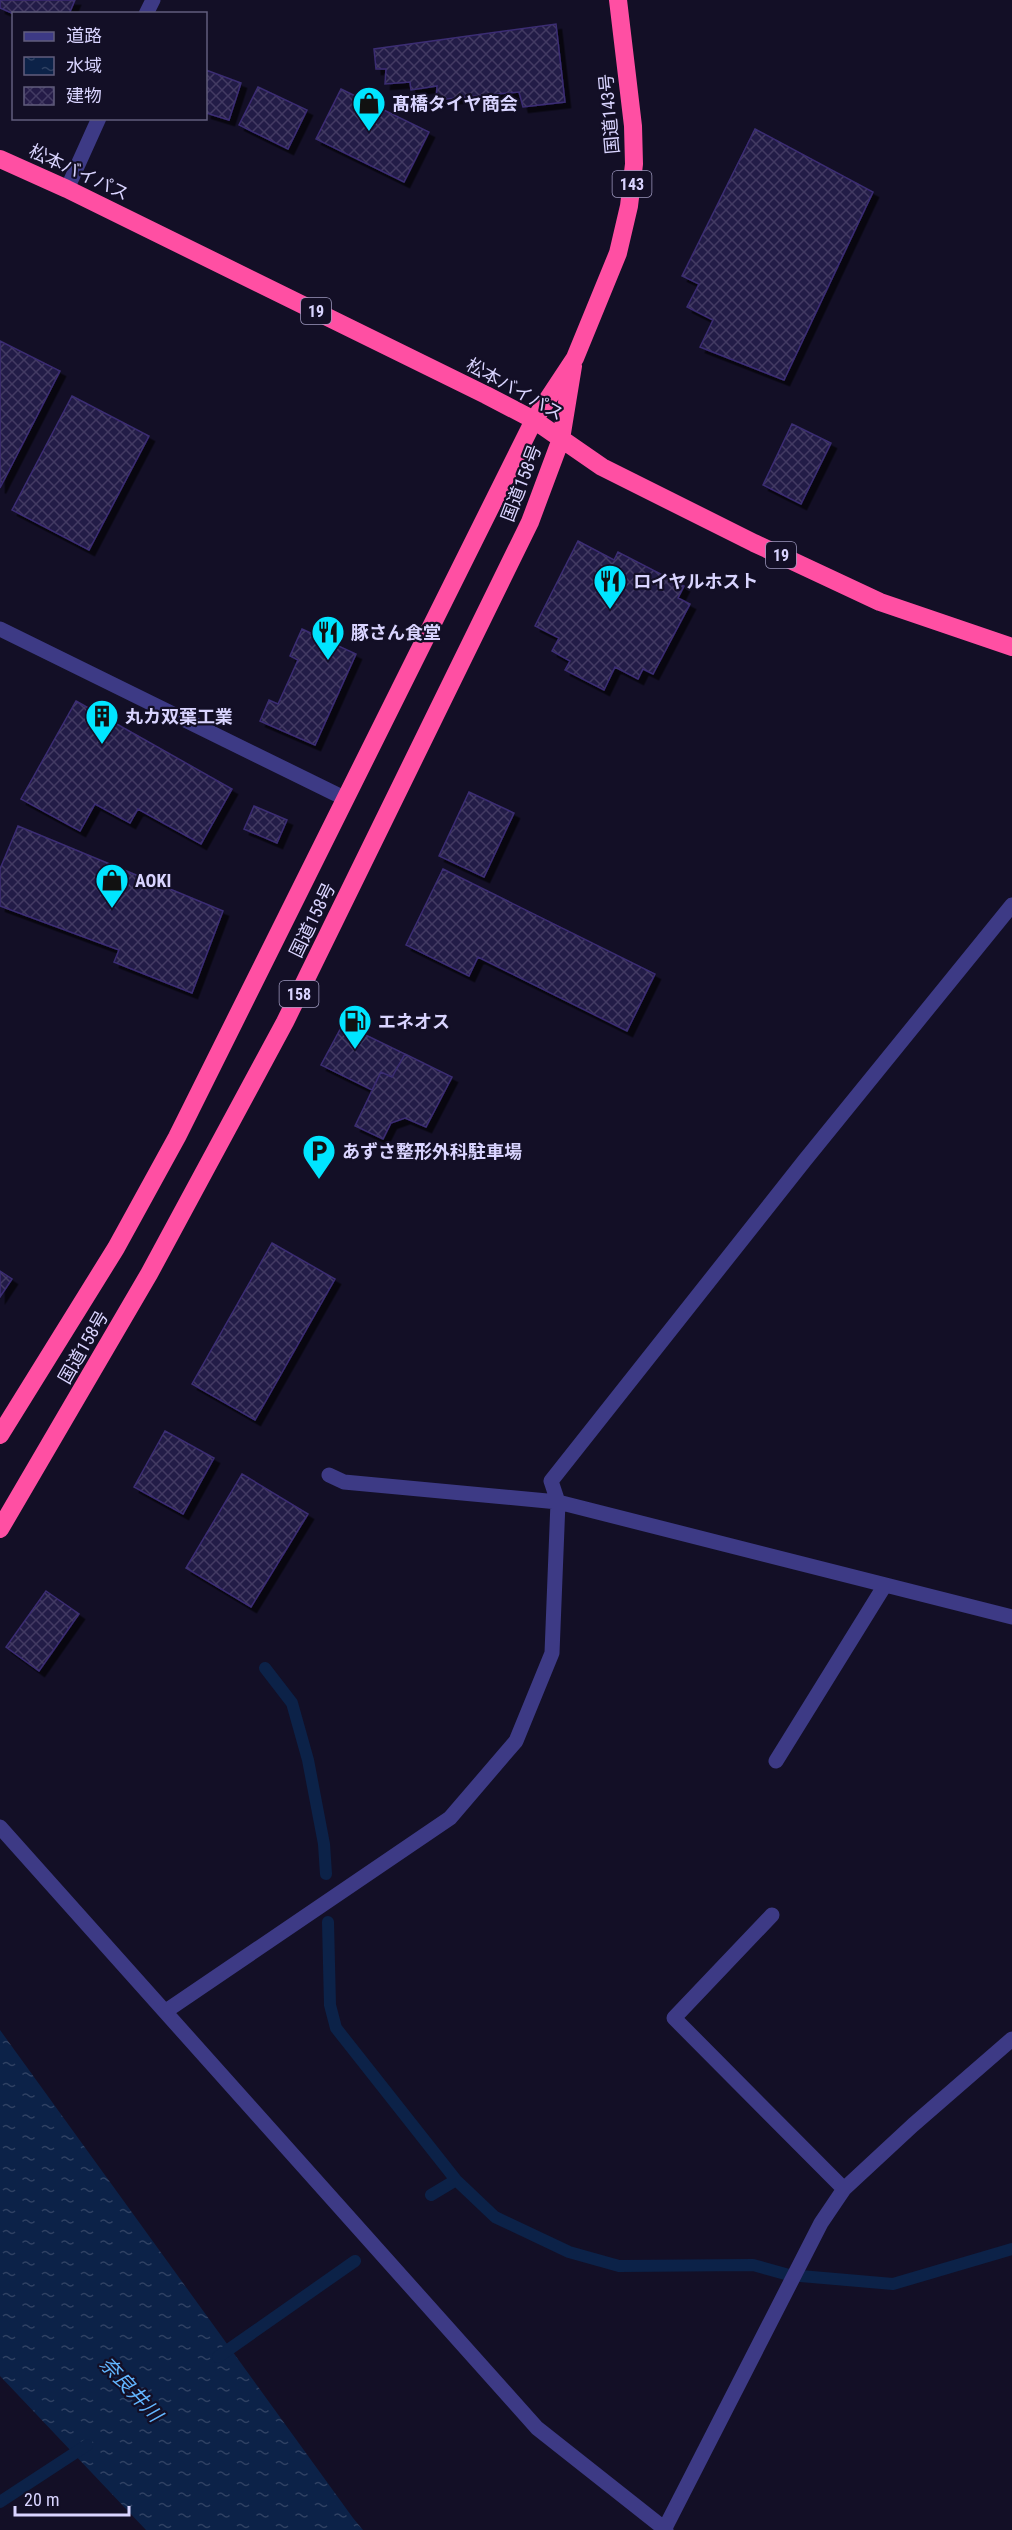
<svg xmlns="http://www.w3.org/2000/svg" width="1012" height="2530" viewBox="0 0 1012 2530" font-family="'Roboto Condensed','Noto Sans JP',sans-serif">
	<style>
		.water { fill: url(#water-ripples) }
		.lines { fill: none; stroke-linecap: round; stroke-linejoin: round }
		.stream { stroke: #0c2248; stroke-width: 12 }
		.building { fill: url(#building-cross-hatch); stroke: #3b2d73; stroke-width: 1.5; filter: url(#shadow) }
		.minor { stroke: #3d3a85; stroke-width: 15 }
		.highway { stroke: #ff4fa3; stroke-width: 18 }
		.labels { text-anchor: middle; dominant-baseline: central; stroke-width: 4.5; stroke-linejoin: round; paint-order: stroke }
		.shield { fill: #130f26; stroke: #9e99be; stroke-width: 1.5 }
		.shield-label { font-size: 16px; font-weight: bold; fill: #d9d4ff }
		.poi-label { font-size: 18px; font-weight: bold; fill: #d9d4ff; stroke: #130f26; text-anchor: start }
		.street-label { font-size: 18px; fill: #d9d4ff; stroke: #130f26 }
		.water-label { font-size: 20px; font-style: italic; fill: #62b6ff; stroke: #130f26 }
	</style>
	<defs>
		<pattern id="water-ripples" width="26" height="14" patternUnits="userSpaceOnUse" patternTransform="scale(1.5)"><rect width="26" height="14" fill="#0c2248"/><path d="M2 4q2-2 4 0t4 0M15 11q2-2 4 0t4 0" fill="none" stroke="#2f4163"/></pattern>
		<pattern id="building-cross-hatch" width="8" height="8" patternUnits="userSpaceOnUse" patternTransform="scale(1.5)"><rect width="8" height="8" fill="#241b47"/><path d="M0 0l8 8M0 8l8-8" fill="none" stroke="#433b63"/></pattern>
		<filter id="shadow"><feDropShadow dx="5.5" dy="5.5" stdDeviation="0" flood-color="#0009"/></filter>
	</defs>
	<rect width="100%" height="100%" fill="#130f26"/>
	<path class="water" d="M0,2030L353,2518L363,2530H146L0,2376Z"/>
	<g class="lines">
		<path class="stream" d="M265,1668L292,1703L308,1760L324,1844L326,1874
			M328,1922L330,2005L336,2028L456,2180L495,2217L569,2252L619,2266L753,2265L789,2275L893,2284L1012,2249
			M431,2195L456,2180
			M218,2357L355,2261
			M0,2502L87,2445"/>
	</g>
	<path class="building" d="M0,0H75L69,14H14L0,8Z
		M556,24L565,102L523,107L519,92L436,100L437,86L411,90L410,82L385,84L386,69H376L374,49Z
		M206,70L241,83L229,120L206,113Z
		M258,87L307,110L288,149L239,125Z
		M341,89L429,132L404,182L316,139Z
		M755,129L873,192L784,380L700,347L713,320L687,307L699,284L682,276Z
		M0,341L60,371L0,488Z
		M72,396L149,436L89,550L12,510Z
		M792,424L831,443L801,504L763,485Z
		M578,541L614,560L618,552L684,586L678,598L690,604L653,674L643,669L638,679L615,667L604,690L565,670L570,661L552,651L559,638L535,626Z
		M302,629L356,654L315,745L260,721L269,700L278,704L298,660L290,656Z
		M76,701L232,789L201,844L138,809L130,823L95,804L80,831L21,799Z
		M469,792L514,813L484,877L439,856Z
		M254,806L287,820L277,843L244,829Z
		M18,826L223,911L192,993L114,962L119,950L0,906V869Z
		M443,869L655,974L627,1031L478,957L469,976L406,945Z
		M343,1024L405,1054L392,1077L381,1072L372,1090L321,1065Z
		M405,1054L452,1077L426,1127L405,1118L391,1123L383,1139L355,1126L381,1072L392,1077Z
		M272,1243L335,1279L255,1420L192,1384Z
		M0,1271L12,1279L0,1297Z
		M165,1431L214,1458L183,1514L134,1487Z
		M242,1474L308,1514L251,1607L186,1568Z
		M46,1591L79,1614L39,1671L6,1647Z"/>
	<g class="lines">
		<path class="minor" d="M146,14L153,0
			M67,189L99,118
			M0,629L346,799
			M329,1475L344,1482L558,1502L1012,1617
			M776,1761L885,1585
			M0,1827L537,2428L666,2530
			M772,1915L674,2018L844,2189
			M166,2011L450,1818L516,1741L552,1653L558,1502L551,1481L805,1160L1012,905
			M664,2530L821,2223L844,2189L913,2125L1012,2039"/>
		<path class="highway" d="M0,159L67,189L486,395L534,420L602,467L754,543L880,602L1012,647
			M0,1435L116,1248L177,1137L534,420L575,358L618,253L629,206L634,164L633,126L618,0
			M0,1529L149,1274L285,1022L530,522L561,439L573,366"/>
	</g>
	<defs>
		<symbol id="shop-pin" viewBox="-11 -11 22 30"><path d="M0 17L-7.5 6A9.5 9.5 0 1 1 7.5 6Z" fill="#00e5ff" stroke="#130f26"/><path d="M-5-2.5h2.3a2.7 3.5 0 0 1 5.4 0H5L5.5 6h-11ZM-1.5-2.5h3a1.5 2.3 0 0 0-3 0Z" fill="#111"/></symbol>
		<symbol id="restaurant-pin" viewBox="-11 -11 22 30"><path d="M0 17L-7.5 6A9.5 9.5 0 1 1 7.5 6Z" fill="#00e5ff" stroke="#130f26"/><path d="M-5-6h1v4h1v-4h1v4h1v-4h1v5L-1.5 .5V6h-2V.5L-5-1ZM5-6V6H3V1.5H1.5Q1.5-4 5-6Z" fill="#111"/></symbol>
		<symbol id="building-pin" viewBox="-11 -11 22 30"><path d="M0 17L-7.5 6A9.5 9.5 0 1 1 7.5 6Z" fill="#00e5ff" stroke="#130f26"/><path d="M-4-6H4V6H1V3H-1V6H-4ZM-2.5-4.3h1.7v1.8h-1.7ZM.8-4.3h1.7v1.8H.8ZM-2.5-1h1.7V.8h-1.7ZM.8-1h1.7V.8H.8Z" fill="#111"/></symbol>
		<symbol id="fuel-pin" viewBox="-11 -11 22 30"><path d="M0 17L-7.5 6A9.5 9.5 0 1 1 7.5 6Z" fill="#00e5ff" stroke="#130f26"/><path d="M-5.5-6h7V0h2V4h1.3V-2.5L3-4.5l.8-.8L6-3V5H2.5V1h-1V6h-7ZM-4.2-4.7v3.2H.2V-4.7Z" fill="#111"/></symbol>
		<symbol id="parking-pin" viewBox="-11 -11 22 30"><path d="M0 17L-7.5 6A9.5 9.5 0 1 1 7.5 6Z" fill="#00e5ff" stroke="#130f26"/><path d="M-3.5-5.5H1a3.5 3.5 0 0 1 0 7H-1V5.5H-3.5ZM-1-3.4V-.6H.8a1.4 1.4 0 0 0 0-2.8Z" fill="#111"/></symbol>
	</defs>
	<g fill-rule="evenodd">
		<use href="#shop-pin" x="350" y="84" width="38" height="52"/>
		<use href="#restaurant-pin" x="591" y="562" width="38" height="52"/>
		<use href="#restaurant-pin" x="309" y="613" width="38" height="52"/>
		<use href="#building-pin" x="83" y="697" width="38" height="52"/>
		<use href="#shop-pin" x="93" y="861" width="38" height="52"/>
		<use href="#fuel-pin" x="336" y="1002" width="38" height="52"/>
		<use href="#parking-pin" x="300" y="1132" width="38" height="52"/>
	</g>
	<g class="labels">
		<g class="shield">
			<rect x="612.5" y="171" width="39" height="26" rx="4.5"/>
			<rect x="301" y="298" width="30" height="26" rx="4.5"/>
			<rect x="766" y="542" width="30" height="26" rx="4.5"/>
			<rect x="279.5" y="981" width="39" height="26" rx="4.5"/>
		</g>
		<g class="shield-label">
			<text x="632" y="184">143</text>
			<text x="316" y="311">19</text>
			<text x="781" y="555">19</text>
			<text x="299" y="994">158</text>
		</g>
		<g class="poi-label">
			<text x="392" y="103">髙橋タイヤ商会</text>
			<text x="633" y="581">ロイヤルホスト</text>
			<text x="351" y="632">豚さん食堂</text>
			<text x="125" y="716">丸カ双葉工業</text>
			<text x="135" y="880">AOKI</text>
			<text x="378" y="1021">エネオス</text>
			<text x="342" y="1151">あずさ整形外科駐車場</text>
		</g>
		<g class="street-label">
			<text transform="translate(609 114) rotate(-95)">国道143号</text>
			<text transform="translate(79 172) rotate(25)">松本バイパス</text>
			<text transform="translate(515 389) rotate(29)">松本バイパス</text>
			<text transform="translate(521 483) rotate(-69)">国道158号</text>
			<text transform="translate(312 920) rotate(-64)">国道158号</text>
			<text transform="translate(83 1347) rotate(-60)">国道158号</text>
		</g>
		<g class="water-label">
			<text transform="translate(131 2389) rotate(47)">奈良井川</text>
		</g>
	</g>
	<rect x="12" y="12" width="195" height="108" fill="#130f26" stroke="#625e7d" stroke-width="1.5"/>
	<rect x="24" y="32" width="30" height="9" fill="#3d3a85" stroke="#625e7d" stroke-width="1.5"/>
	<text x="66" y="42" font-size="18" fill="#d9d4ff">道路</text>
	<rect x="24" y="57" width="30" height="18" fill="url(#water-ripples)" stroke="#625e7d" stroke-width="1.5"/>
	<text x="66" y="72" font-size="18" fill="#d9d4ff">水域</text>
	<rect x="24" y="87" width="30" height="18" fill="url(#building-cross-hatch)" stroke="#625e7d" stroke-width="1.5"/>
	<text x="66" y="102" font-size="18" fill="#d9d4ff">建物</text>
	<path d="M15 2506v9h114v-9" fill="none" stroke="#d9d4ff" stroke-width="3"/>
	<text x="24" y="2506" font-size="18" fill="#d9d4ff" stroke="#130f26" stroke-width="4.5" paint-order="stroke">20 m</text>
</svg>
